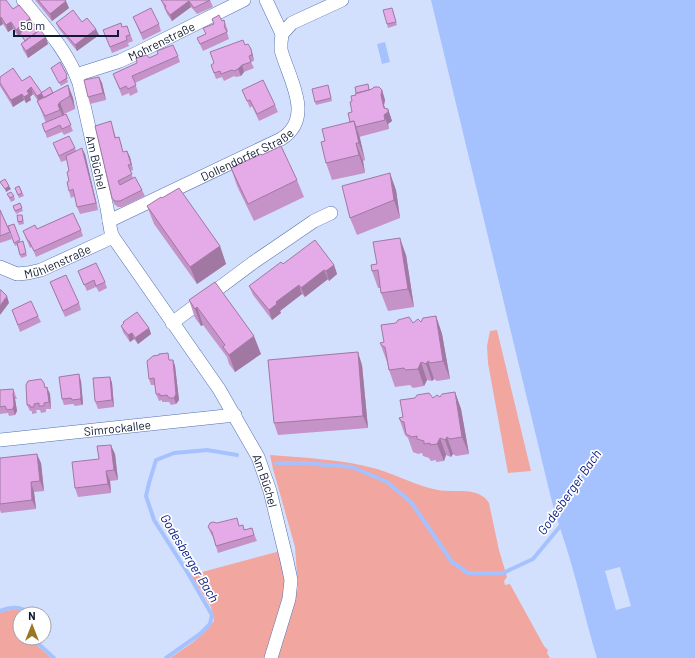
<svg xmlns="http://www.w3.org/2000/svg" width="695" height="658" viewBox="0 0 695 658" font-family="Barlow,sans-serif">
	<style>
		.green { fill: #f1a6a0 }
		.water { fill: #a6c2fe }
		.pier { fill: #d2e0fd }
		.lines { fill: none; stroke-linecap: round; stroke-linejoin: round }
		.stream { stroke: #a6c2fe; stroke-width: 4 }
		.minor-casing { stroke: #5470b0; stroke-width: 14 }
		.minor { stroke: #fff; stroke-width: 13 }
		.wall { fill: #c593c8 }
		.shaded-wall { fill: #a078a2 }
		.building { fill: #e5abe8; stroke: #a078a2 }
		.labels { text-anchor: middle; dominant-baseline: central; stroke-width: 3.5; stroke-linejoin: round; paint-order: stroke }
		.street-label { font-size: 12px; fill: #0f1a33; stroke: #fff }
		.water-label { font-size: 13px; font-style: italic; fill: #041888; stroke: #fff }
	</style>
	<rect width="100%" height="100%" fill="#d2e0fd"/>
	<path class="green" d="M497,330L531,471L508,473L488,363L487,346L490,331Z
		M270,455C305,458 342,459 377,469C397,475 417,486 438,490C454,493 479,486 489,503L499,550L507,577L504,581L505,585L510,584L544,646L548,650L547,653L550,658H276L298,588L295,547L273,469Z
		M284,550L288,585L265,658H170C186,647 203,637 214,621L211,607L191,575Z
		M20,609L24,614H20V638H29L51,658H0V613L3,611Z"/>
	<path class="water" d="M431,0H695V658H597C586,623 579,588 568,553C562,533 555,514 550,494Z
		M385,42L390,62L382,64L377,44Z"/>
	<path class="pier" d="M620,567L631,606L616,610L605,571Z"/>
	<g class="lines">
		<path class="stream" d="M276,463H303L352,467L387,482L411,502L452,562L468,573H503L533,559L562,524
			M0,611C9,607 18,606 27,611V614
			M32,638L54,658
			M166,658L200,634L210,624L212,615L189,575L154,520L146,496L149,483L156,460L174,453L207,450L237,455"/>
		<defs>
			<g id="minor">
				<path id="s1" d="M23,0C44,26 68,51 79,83L107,208L111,232L113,237L219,389L258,457L270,491L287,561L291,580L289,599L271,658"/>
				<path d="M282,34L292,23L342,0"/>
				<path id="s2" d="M76,75L120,61L137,53L244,0"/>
				<path id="s3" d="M109,221L281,139C315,118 289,79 281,50V43L282,34L266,0"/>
				<path id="s4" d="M0,267L17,274L28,273L41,270L113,237"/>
				<path d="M172,323L254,262L314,221L331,213"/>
				<path id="s5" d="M0,440L235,415"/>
			</g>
		</defs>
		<use href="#minor" class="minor-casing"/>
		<use href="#minor" class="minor"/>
	</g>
	<path class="wall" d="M0,0L13,9L30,18L32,24L48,44L28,58L23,50L21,44L25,41L21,34L18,36L13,29L8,32L3,24L0,26Z
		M35,0H65L69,8L52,21Z
		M161,0H210L213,7L197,14L191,7L172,21L167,14Z
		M393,11L397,25L388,28L387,24Z
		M133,17L159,24L161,31L143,40Z
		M212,19L222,21L224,20L228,31L227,32L229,39L203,51L197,38L205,34L214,24Z
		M82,22L99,35L77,51L59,29L56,23Z
		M127,26L133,41L128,43L129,46L112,53L103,30L122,27Z
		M245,45L251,49L253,56L254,61L251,62L254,68L244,72L241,76L236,77L234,76L224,81L222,77L216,79L211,65Z
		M178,56L180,62L135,83L138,92L130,96L129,93L122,96L113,74L149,58Z
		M51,68L68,78L67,79L68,82L61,86Z
		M0,77L22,81L41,93H53L68,85L73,98L75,109L64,114L63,115L66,114L73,131L64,135L62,132L47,138L42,124L46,123L42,113L37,101H38L33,94L30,97L31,100L26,103L24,100L13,107L0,86Z
		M99,77L102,83L106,100L90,104L88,97Z
		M329,89L332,101L316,105L315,102Z
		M242,90L275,105L278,112L259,121L252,106L250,108Z
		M370,90H382L385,100L384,105L385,109H388L392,121L388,124L389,129L359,137L365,160L363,161L365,173L332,180L326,163L325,141L350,122L352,112V101L356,95Z
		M113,128L116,138L121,143L123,152L127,151L130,157L133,170L130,171L133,178L142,190L145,196L122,207H118L114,204L112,198Z
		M53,143L75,148L76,151L85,154L98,210L80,214L77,207L75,196L71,198L69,191V171L67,160L61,162Z
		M262,155L297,180L304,197L254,221L237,186L231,168Z
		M19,186L24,196L19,198L15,188Z
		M396,190L400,218L357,235L350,218Z
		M7,194L14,196L15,200L11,202Z
		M20,203L23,211L16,214L13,206Z
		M147,206L220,246L226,264L197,284L154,224Z
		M0,210L12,239L0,243Z
		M22,215L24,224L19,225L18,222Z
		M14,224L20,242L23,241L27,256L21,258L17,245L15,246L8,226Z
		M37,229L81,230L83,236L36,257L32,247L30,248L23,231Z
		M406,255L414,307L388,311L381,293L380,288H378L372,271L377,264Z
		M283,264L334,265L337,274L329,281L328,279L305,297L302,294L280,311L281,313L272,320L253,295L249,286Z
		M78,271L105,282L107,288L99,292L96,287L87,291Z
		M50,282L79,303L81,310L65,317Z
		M189,300L261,354L235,372L229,364L227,357L203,325L201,326L195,318Z
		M12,310L38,316L41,322L20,332Z
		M436,316L442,334L450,379L437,381L434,379L432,381L427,380L424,386L413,388L410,385L395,387L389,370L387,362L380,343L384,342L413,323L421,322Z
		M123,322L149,328L151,334L138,344L134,339L130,342L123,332L121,326L124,323Z
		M170,360H173L175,366L179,400L176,404L171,405L169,402H162V400L159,401L156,394L155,385H151L149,379Z
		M362,365L368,428L278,435L274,423Z
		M110,377L112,383L114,407L98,409L95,401Z
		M81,381L83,404L82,405L75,406L73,404L64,405L62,399Z
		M46,388L50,394L51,409H46V412L41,413L40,410H36L37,413L32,414V411H30L27,405Z
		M13,389L17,399H15L17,411L15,415L9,416L8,413L0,414V390Z
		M455,392L461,409L469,454L456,456L453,454L451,457L446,455L444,461L436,462V460L431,461L429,458L423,456L422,453L418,454L413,452L408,438L405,435L399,418L403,417L433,398L440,397Z
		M115,454L118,480L110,481L111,493L78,497L75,488L99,459Z
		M0,458L41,463L44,491L34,492L36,509L1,513L0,510Z
		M217,523L240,526L245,530L254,534L257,541L218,553L213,537L211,534L208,527Z"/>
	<path class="shaded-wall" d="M66,1L69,8L52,21L50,14Z
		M189,1L191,7L172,21L170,15Z
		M1,17L3,24L0,26V18Z
		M30,18L32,24L18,36L16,30Z
		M11,22L13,29L8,32L6,25Z
		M96,29L99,35L77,51L75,45Z
		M46,37L48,44L28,58L26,51Z
		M251,49L253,56L254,61L252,55Z
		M242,65L244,72L241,76L238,69Z
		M99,77L102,83L106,100L103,93Z
		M68,85L73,98L75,109L70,96Z
		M31,87L33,94L30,97L31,100L26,103L24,97L27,91Z
		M382,90L385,100L384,105L386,113L388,109L392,121L388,124L389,129L384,115V108L381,95Z
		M42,93L44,100L39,103L37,96Z
		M22,94L24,100L13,107L11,100Z
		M60,102L64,114L63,117L58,105Z
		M354,121L360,138L365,160L359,143Z
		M356,143L363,161L365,173L359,155Z
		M82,148L85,154L98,210L96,203Z
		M127,151L130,157L133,170L131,164Z
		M390,173L396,190L400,218L394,200Z
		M9,186L11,189L6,192L5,189Z
		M400,238L406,255L414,307L408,289Z
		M220,246L226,264L197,284L190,267Z
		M334,265L337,274L329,281L326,271Z
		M324,270L328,279L305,297L301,288Z
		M299,285L302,294L280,311L281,313L272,320L269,310L276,302Z
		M7,296L9,303L0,315V306Z
		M197,307L203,325L201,326L195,309Z
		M436,316L442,334L450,379L443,361Z
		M149,328L151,334L138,344L135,338Z
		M132,333L134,339L130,342L128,335Z
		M254,336L261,354L235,372L229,355Z
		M358,352L362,365L368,428L363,416Z
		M173,360L175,366L179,400L176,404L174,398Z
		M428,361L434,379L432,381L426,364Z
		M421,362L427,380L424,386L418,369Z
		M79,374L81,381L83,404L82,405L80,399Z
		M110,377L112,383L114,407L112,400Z
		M47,387L50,394L51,409L49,402Z
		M455,392L461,409L469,454L462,437Z
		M13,393L15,399L17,411L15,415L13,409Z
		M447,437L453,454L451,457L445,440Z
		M440,438L446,455L444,461L437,444Z
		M111,445L115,454L118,480L114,470Z
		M37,454L41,463L44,491L40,481Z
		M106,471L110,481L111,493L108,484Z
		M31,482L34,492L36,509L32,500Z"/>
	<path class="building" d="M0,0H6L13,9L19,5L30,18L16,30L11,22L6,25L1,17L0,18Z
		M38,0H65L66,1L50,14Z
		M161,0H210L194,8L189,1L170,15L165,8L166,6Z
		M151,8L159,24L141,33L133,17Z
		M392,8L396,22L387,24L383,10Z
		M73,10L82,22L87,18L96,29L75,45L56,23Z
		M219,15L222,21L224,20L225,25L224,26L227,32L200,44L197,38L206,34L203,28L214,24L212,19Z
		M121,23L122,27L127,26L130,35L126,36L127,40L110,47L103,30Z
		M34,24L39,30L25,41L20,33Z
		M40,30L46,37L26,51L21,44Z
		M243,40L245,45L248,44L251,49L252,55L249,56L251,62L242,65L238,69L234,71L232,70L221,74L220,71L214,73L211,65L214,63L210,52Z
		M173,45L178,56L132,76L136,85L128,89L126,86L120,89L113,74L137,63L136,58L147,55L149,58L158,54L157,51Z
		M60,62L67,75L66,76L67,78L59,83L51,68Z
		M13,68L22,81L30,76L42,93L37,96L31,87L27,91L29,94L24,97L22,94L11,100L0,83V77Z
		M99,77L103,93L88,97L84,80Z
		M263,80L275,105L257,114L250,100L247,101L242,90Z
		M368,84L369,90L356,93L355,87Z
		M68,85L70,96L60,102L58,105L60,110L45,116L37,101Z
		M328,85L331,98L315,102L312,89Z
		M50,87L53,93L44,98L41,93Z
		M374,87H379L382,90L381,95L384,108L388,109V112L384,115L385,120L356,127L354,121L350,122L348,113L352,112L350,102L352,101L351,96L356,95L355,94L372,89Z
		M66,114L71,125L62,129L60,125L45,132L42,124Z
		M111,121L115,138L119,137L123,152L127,151L131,164L128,165L132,174L118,181L120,185L135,177L142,190L120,201H115L112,198L95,126Z
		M354,121L359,143H356L359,155L326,163L321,142L325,141L322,129Z
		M69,136L75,148L59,156L53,143Z
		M281,146L297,180L248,204L231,168L261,154L262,155Z
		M82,148L96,203L77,207L73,189L69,191L67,182L69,181L67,172L69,171L66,156Z
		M390,173L394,200L350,218L342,186Z
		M5,179L9,186L5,189L0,182Z
		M19,186L22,193L18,195L15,188Z
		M179,188L220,246L190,267L147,206L161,197L162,198Z
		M11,192L14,196L10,198L7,194Z
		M20,203L22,208L15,211L13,206Z
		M0,210L10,232L0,236Z
		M73,213L81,230L34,251L29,241H28L23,231L35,225L37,229Z
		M17,215H22L23,221L18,222Z
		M14,224L20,240L14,243L8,226Z
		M400,238L408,289L381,293L378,270L372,271L371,265L377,264L373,242Z
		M315,240L334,265L326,271L324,270L301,288L299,285L276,302L277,304L269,310L249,286L281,262L283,264Z
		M23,241L26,253L20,255L17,243Z
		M96,263L105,282L96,286L94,280L84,285L78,271Z
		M66,275L79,303L63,311L50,282Z
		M215,282L254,336L229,355L223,347L225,345L197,307L195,309L189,300Z
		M0,290H1L7,296L0,306Z
		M31,301L38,316L18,325L12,310Z
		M137,312L149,328L135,338L132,333L128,335L121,326L124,323L123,322Z
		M436,316L443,361L431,363L428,361L426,364L421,362L418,369L406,370L404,368L389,370L385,347L382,346L380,343L384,342L381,325L396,323L398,320L409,317L413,323L418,319L421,322L423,318Z
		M358,352L363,416L274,423L268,360Z
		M168,353L169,360H173L176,394L174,398H169L167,395L160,396V394H156L154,378L149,379L147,361L153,356L159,355V354Z
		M79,374L81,397L80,399L72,400L71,398L62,399L59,377Z
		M110,377L112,400L96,402L95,401L93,378Z
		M41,379L44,383L45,388L47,387L49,402L44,403V406H39V403L34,404V407H30V405H27L26,385L28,381Z
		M13,389L14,393H13L14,405L13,409L7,410L5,406L0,407V390Z
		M455,392L462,437L450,439L447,437L445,440L440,438L437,444L430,445V443L424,444V441L417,439V436L412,437L406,434L404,422L401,421L399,418L403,417L400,400L415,398L417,395L429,393L433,398L437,395L440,397L442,394Z
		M111,445L114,470L106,471L108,484L75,488L72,462L99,459L97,446Z
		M37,454L40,481L31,482L32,500L0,504V458Z
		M237,518L239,526L243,525L244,530L252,528L254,535L216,546L212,532L208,527L210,523L213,522L217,523Z"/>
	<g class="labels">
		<g class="street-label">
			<text stroke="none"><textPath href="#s2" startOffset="92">Mohrenstraße</textPath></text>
			<text stroke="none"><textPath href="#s3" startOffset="153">Dollendorfer Straße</textPath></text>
			<text stroke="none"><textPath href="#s1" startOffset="182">Am Büchel</textPath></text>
			<text stroke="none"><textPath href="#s4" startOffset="61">Mühlenstraße</textPath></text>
			<text stroke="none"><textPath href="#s5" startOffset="118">Simrockallee</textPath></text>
			<text stroke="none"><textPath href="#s1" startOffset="547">Am Büchel</textPath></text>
		</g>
		<g class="water-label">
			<text transform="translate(569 492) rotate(-55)">Godesberger Bach</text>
			<text transform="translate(190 558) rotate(59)">Godesberger Bach</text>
		</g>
	</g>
	<g transform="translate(32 626)"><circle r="19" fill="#ffffff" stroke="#9fa3ad"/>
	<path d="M0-3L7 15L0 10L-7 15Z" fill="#9a7722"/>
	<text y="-6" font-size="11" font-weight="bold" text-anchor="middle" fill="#0f1a33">N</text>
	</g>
	<path d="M14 30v6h104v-6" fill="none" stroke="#0f1a33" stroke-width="2"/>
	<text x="20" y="30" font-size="12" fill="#0f1a33" stroke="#ffffff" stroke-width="3" paint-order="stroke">50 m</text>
</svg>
